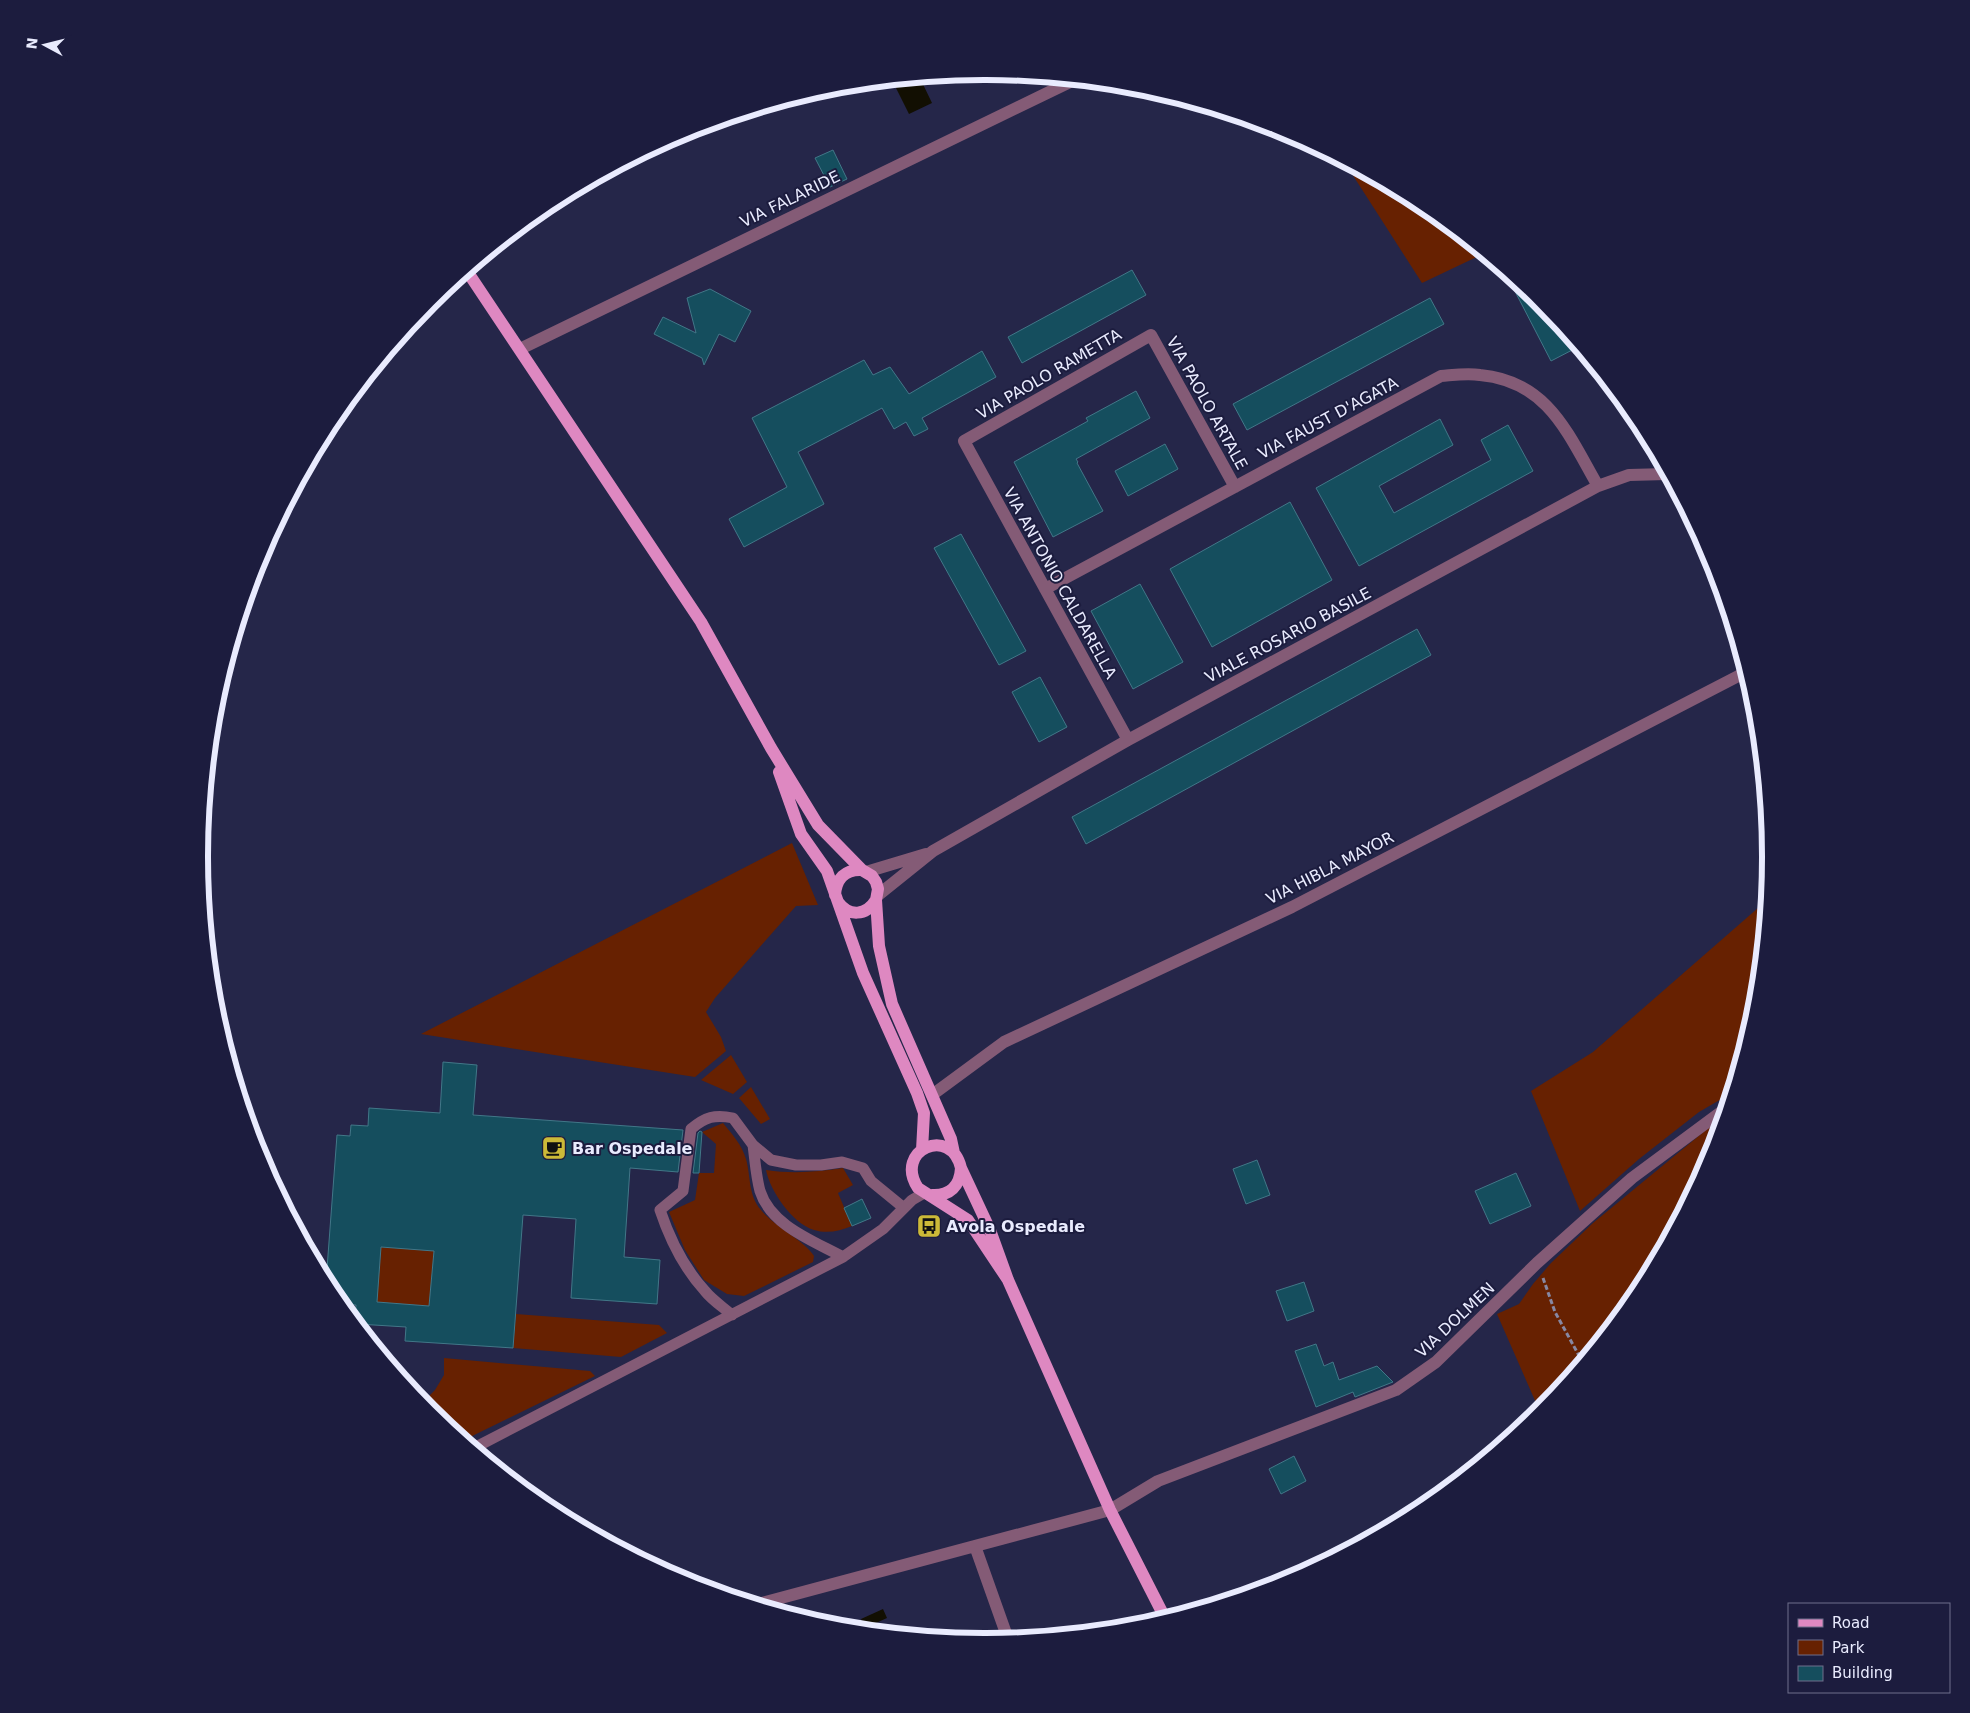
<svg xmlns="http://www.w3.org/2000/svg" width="1970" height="1713" viewBox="0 0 1970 1713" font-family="'DejaVu Sans',sans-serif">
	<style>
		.green { fill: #672101 }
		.water { fill: #120f02 }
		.building { fill: #154e5e; stroke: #427788; fill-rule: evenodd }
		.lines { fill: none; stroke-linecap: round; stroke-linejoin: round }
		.path { stroke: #8788a3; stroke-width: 3; stroke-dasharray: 5 2.5; stroke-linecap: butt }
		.lane { stroke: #845b76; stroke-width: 11 }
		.street { stroke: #845b76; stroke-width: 12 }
		.primary { stroke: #de88c1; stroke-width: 12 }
		.labels { text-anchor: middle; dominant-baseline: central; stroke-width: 4; stroke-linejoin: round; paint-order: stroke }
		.street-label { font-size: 16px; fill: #e9ebfe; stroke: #1c1c3e }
		.poi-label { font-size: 16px; font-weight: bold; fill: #e9ebfe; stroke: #1c1c3e; text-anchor: start }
		.rim { fill: none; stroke: #e9ebfe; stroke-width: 6 }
	</style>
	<rect width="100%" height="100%" fill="#252649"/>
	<path class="green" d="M1345,163L1421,204L1483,254L1422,283Z
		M792,843L818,905L796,906L715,998L706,1012L721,1037L726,1051L695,1077L421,1034Z
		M1766,901L1755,1010L1730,1094L1699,1112L1639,1159L1580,1211L1531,1091L1593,1052Z
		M731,1055L747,1082L733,1094L701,1080Z
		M751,1087L770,1119L761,1124L739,1098Z
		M1723,1116L1710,1157L1638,1293L1540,1412L1497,1314L1519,1304L1533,1284L1551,1263L1593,1223Z
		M723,1123C732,1134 742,1145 746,1159C751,1177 748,1195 761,1210C774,1226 805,1241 814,1256L813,1262L744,1296L727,1294L704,1280L685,1250L669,1212L695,1200L699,1173H714L716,1144L702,1132Z
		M843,1168L853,1185L838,1193L852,1226C840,1231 827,1234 814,1230C792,1223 770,1191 766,1170C792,1174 817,1172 843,1168Z
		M381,1247L434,1251L429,1306L377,1302Z
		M516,1314L659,1325L667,1333L621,1357L513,1348Z
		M444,1358L590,1371L595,1376L464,1440L430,1412L422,1403L435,1390L444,1375Z"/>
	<path class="water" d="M920,78L932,103L909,114L892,80Z
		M883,1609L887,1618L865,1628L861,1619Z"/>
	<path class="building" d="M833,150L847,179L830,187L815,158Z
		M1132,270L1146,295L1022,363L1008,337Z
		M1505,272L1540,301L1578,347L1551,361Z
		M710,289L751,311L735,342L719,334L704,365L702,358L654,334L663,317L696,333L687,298Z
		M1430,298L1444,324L1247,430L1233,404Z
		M982,351L996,377L922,418L928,429L914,436L906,422L894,429L882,408L798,452L824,504L744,547L729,519L787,487L752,418L864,360L873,375L890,367L909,394Z
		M1136,391L1150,418L1076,459L1078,462L1077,463L1103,511L1053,537L1014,462L1088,421L1086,418Z
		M1440,419L1453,445L1379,486L1394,513L1491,460L1481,440L1508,425L1533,471L1359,566L1316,488Z
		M1165,444L1178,469L1128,496L1115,471Z
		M1290,502L1332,580L1212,647L1170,569Z
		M961,534L1026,651L999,665L934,548Z
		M1140,584L1183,662L1133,689L1091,611Z
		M1417,629L1431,655L1086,844L1072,817Z
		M1040,677L1067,727L1039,742L1012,692Z
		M443,1062L477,1065L473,1115L683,1130L678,1172L630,1168L624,1257L660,1260L657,1304L571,1298L576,1219L523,1215L513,1348L405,1341L406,1327L358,1324L355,1320L356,1305L341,1304L326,1282L337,1135L350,1136L351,1125L368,1126L369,1108L440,1113ZM381,1247L434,1251L429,1306L377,1302Z
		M700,1131L702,1132L699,1173H693L698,1133Z
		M1257,1160L1270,1195L1246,1204L1233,1169Z
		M1516,1173L1531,1206L1490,1224L1475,1191Z
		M862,1199L871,1218L852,1226L844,1208Z
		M1304,1282L1314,1311L1287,1321L1276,1291Z
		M1316,1344L1324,1366L1333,1362L1339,1380L1377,1366L1393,1382L1355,1397L1353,1392L1316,1407L1295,1351Z
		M1294,1456L1306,1481L1281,1494L1269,1469Z"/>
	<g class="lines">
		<path class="path" d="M1543,1278L1555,1312L1582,1361"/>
		<path class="lane" d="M753,1145C755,1160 756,1176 760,1191C771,1226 814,1241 843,1257
			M732,1315C723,1307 712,1300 705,1291C683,1267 670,1240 660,1210L683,1191L691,1129C705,1117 715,1114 733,1118L753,1145L771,1160L796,1165H821L842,1162L863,1168L871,1181L904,1208
			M474,1448L843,1257L883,1229L912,1200L924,1193"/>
		<path class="street" d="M520,349L1074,80
			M1045,589L1441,376C1454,375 1467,373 1480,375C1548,381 1568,434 1598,486
			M1128,740L964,441L1151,335L1235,487
			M866,872L926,854
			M877,896L933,851L1128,740L1598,486L1629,475L1667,474
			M932,1095L1004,1042L1292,907L1746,672
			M975,1546L1008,1639
			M758,1604L1110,1510L1158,1481L1396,1390L1436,1362L1537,1263L1632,1178L1725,1109"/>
		<path class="primary" d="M467,271L701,622L771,748L818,825L862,870L872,876L876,882L878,889L876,900L879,946L892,1004L951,1139L954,1153
			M779,772L801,834L827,871L863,973L917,1093L924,1113L922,1150
			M835,895C836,879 845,869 862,870
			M838,902C849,917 866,916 876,900
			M932,1195C950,1196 960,1186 961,1168
			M1008,1280L968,1220L918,1188C893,1150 951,1125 961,1168L990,1230L1008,1280L1110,1510L1165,1618"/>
	</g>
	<defs>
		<symbol id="cafe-square" viewBox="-11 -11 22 22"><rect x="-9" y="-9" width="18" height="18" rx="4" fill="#ccb938" stroke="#1c1c3e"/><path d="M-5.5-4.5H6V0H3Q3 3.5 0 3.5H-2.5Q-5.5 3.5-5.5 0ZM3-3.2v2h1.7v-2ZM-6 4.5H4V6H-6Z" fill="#111"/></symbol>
		<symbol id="bus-square" viewBox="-11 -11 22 22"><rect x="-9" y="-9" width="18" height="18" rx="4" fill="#ccb938" stroke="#1c1c3e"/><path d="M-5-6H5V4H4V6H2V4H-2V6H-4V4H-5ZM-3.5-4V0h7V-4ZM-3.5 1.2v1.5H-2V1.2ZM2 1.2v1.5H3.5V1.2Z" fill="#111"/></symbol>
	</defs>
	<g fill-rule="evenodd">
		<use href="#cafe-square" x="540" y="1134" width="28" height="28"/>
		<use href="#bus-square" x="915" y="1212" width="28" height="28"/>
	</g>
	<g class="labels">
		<g class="street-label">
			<text transform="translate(790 199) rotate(-26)">VIA FALARIDE</text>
			<text transform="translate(1049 374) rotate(-30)">VIA PAOLO RAMETTA</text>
			<text transform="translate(1207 403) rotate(61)">VIA PAOLO ARTALE</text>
			<text transform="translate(1328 418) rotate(-28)">VIA FAUST D'AGATA</text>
			<text transform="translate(1060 583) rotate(61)">VIA ANTONIO CALDARELLA</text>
			<text transform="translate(1288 635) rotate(-28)">VIALE ROSARIO BASILE</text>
			<text transform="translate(1330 868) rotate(-27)">VIA HIBLA MAYOR</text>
			<text transform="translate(1455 1320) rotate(-43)">VIA DOLMEN</text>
		</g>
		<g class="poi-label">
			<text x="572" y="1148">Bar Ospedale</text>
			<text x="946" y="1226">Avola Ospedale</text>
		</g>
	</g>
	<path d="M0 0H1970V1713H0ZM984 80H986A776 776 0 0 1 1762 856V857A776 776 0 0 1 986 1633H984A776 776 0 0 1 208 857V856A776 776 0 0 1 984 80Z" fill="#1c1c3e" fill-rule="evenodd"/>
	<path class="rim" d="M984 80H986A776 776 0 0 1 1762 856V857A776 776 0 0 1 986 1633H984A776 776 0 0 1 208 857V856A776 776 0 0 1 984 80Z"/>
	<rect x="1788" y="1603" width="162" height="90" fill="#1c1c3e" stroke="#6e6f8b"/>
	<rect x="1798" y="1619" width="25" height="8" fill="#de88c1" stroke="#6e6f8b"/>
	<text x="1832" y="1628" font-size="15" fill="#e9ebfe">Road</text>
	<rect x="1798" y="1640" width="25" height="15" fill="#672101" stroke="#6e6f8b"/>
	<text x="1832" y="1653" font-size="15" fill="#e9ebfe">Park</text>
	<rect x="1798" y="1666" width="25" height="15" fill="#154e5e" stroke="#6e6f8b"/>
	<text x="1832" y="1678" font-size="15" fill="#e9ebfe">Building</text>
	<g transform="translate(45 45) rotate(277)" stroke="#1c1c3e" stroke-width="4" paint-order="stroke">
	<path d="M0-4L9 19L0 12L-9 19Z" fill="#e9ebfe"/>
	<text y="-8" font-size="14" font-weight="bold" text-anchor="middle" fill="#e9ebfe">N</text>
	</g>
</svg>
